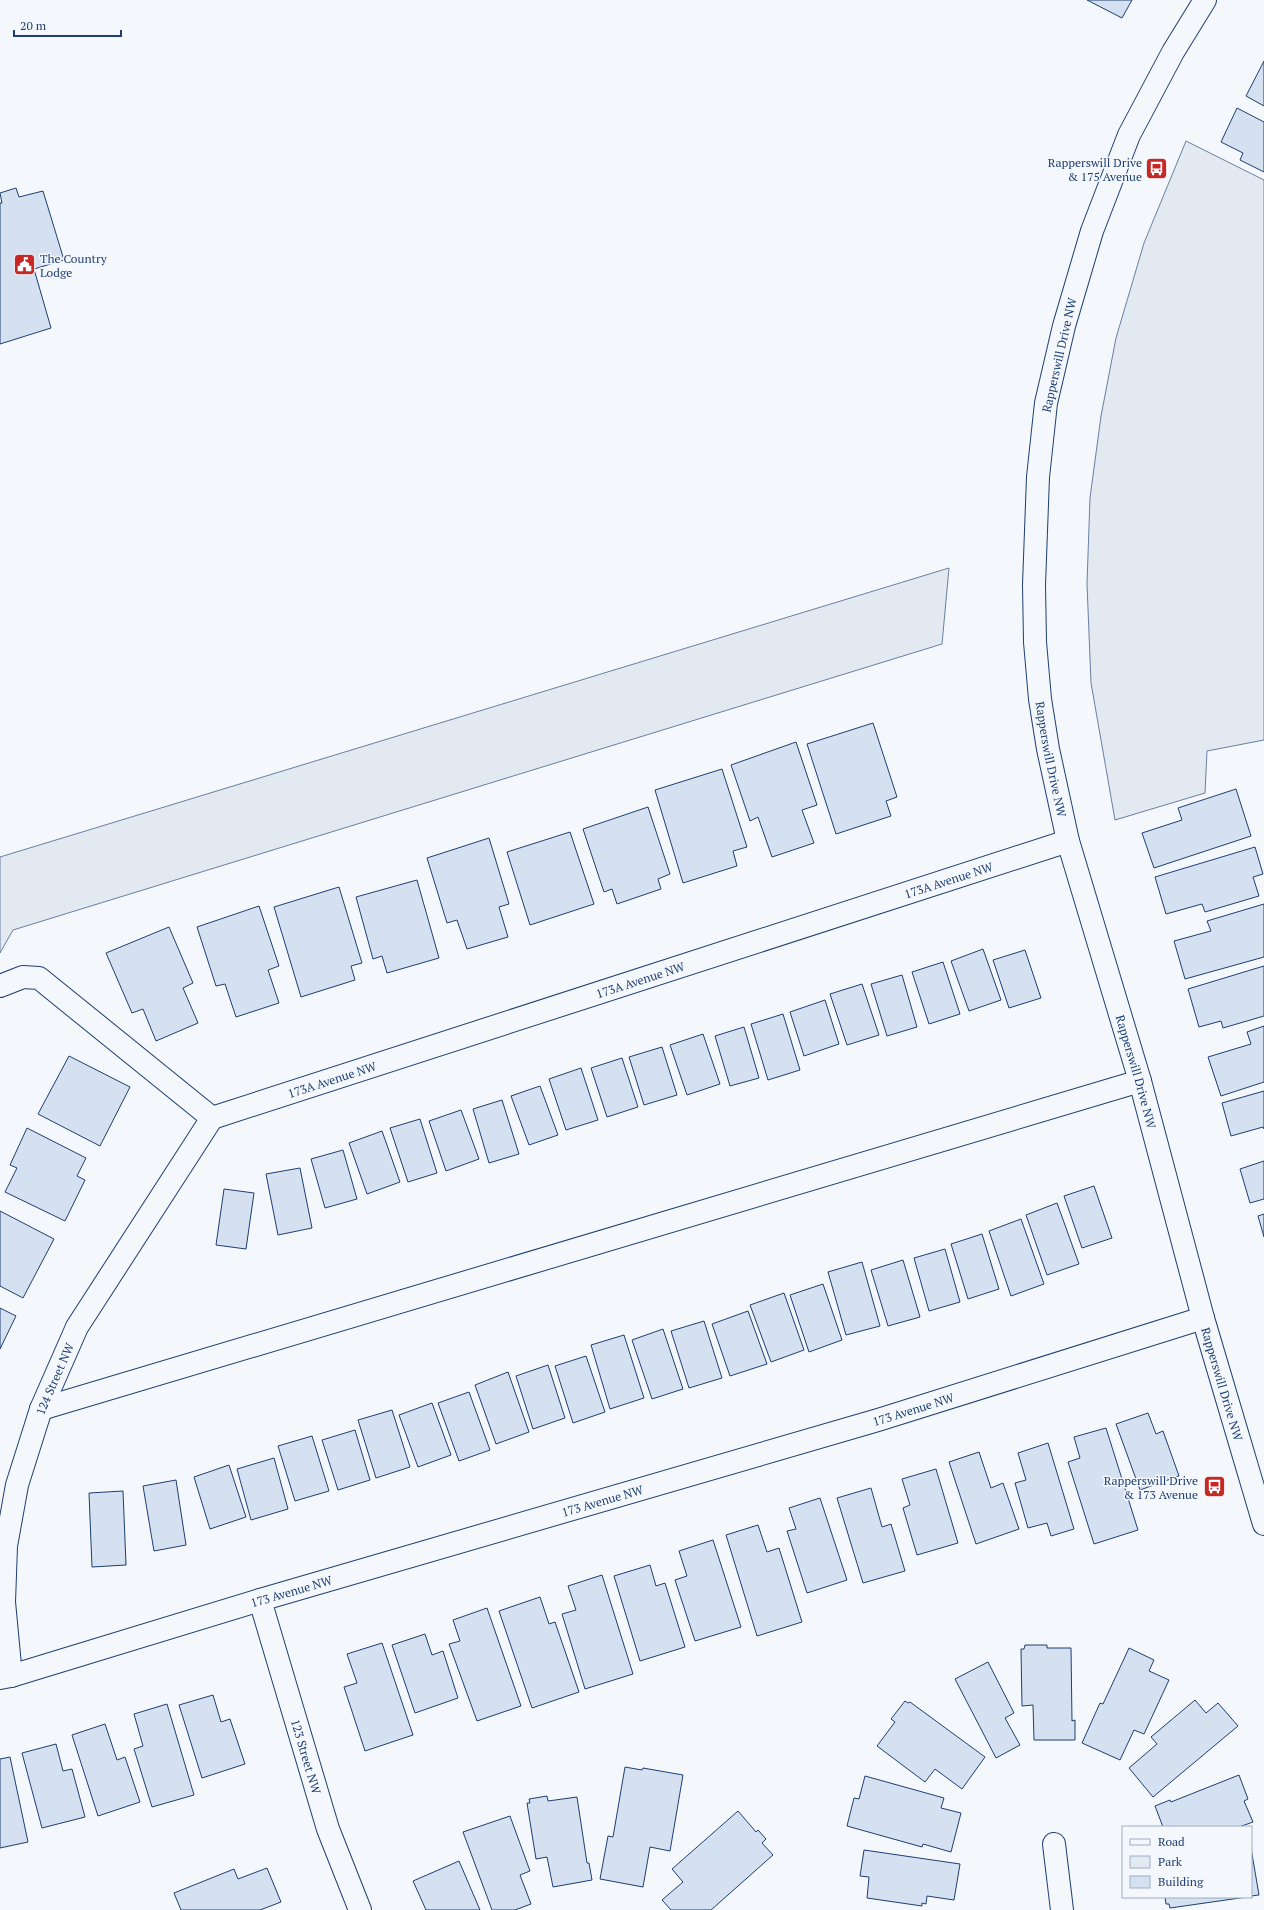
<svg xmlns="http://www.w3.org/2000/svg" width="1264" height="1910" viewBox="0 0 1264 1910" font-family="'PT Serif',serif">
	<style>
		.green { fill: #e3e9f0; stroke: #687fa3 }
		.building { fill: #d5e0f0; stroke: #1d3f73 }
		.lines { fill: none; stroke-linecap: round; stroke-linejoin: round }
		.minor-casing { stroke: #1d3f73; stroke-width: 24 }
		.minor { stroke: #f4f7fb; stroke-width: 22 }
		.labels { text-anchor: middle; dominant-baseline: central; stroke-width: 3; stroke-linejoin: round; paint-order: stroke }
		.poi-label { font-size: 12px; fill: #1d3f73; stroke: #f4f7fb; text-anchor: end }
		.street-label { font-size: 12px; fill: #1d3f73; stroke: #f4f7fb }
	</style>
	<rect width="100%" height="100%" fill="#f4f7fb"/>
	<path class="green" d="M1186,141L1264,180V740L1207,751L1205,793L1115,820L1091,683L1087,584L1090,498L1101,416L1116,338L1144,243Z
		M949,568L942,644L13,930L0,953V857Z"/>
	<path class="building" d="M1087,0H1132L1122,18Z
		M1264,61V106L1246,96Z
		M1237,108L1264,122V172L1240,160L1243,153L1221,142Z
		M16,188L19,197L43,191L64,260L34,269L51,328L0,344V203H2L0,193Z
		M873,723L897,797L886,801L891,816L836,834L807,744Z
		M796,742L817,805L802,810L814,843L772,857L758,817L750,821L731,765Z
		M722,769L747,847L733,851L737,866L683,883L655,790Z
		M1236,789L1251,836L1154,868L1142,833L1182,820L1178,808Z
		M648,807L670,874L658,879L661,889L617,904L612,889L604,892L583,829Z
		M570,832L594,904L530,925L507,852Z
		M489,838L509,904L499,907L508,937L467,949L457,920L447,923L427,858Z
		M1255,847L1263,874L1253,877L1259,896L1205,912L1202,904L1166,914L1155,877Z
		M417,880L439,958L387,973L382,956L373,959L356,897Z
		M339,887L362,963L351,966L355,980L301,997L274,907Z
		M1264,904V957L1185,979L1174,941L1211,931L1207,921Z
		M259,906L279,966L268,970L279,1003L236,1017L225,984L216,986L197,927Z
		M169,927L193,983L183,988L198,1023L156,1041L143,1009L132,1013L106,953Z
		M983,949L1001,1000L969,1011L951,961Z
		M1025,950L1041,998L1009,1008L993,960Z
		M943,962L960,1014L929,1024L912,972Z
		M1264,966V1016L1223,1028L1221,1021L1199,1027L1188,989Z
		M902,975L917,1027L887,1036L871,984Z
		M862,984L879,1035L847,1045L830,994Z
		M825,1000L839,1044L804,1056L790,1012Z
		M783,1014L800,1070L768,1080L751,1024Z
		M1264,1026V1082L1221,1096L1208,1057L1251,1044L1247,1032Z
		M744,1027L759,1078L730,1086L715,1036Z
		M703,1034L720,1084L687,1095L670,1045Z
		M662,1047L677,1095L644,1105L629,1057Z
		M69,1056L130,1087L100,1146L38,1114Z
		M622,1058L638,1107L607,1117L591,1068Z
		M581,1068L598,1120L566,1130L549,1079Z
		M540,1086L558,1135L529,1145L511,1096Z
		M1264,1091V1129L1263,1127L1231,1136L1222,1103Z
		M502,1100L519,1154L489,1163L473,1109Z
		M461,1110L479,1159L446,1171L429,1121Z
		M420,1119L437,1173L408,1182L390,1128Z
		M27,1128L86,1158L77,1176L85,1180L65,1221L5,1192L17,1168L10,1165Z
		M382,1131L400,1182L367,1194L349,1143Z
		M343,1150L357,1199L325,1208L311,1159Z
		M1264,1161V1199L1250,1203L1240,1169Z
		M300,1168L312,1228L278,1235L266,1174Z
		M1094,1186L1112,1238L1082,1248L1064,1196Z
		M224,1189L254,1193L246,1249L216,1245Z
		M1057,1203L1079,1264L1047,1275L1026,1215Z
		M0,1211L54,1239L23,1298L0,1286Z
		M1264,1214V1237L1258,1216Z
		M1021,1219L1044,1284L1011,1296L989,1231Z
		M982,1234L999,1289L968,1299L951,1244Z
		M945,1249L960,1302L929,1311L914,1258Z
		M903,1260L920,1317L888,1326L871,1270Z
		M862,1262L880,1326L846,1335L828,1272Z
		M823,1284L842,1340L809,1352L790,1295Z
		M784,1293L804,1350L771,1362L750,1305Z
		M0,1308L16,1316L0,1349Z
		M748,1311L767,1364L730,1376L712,1324Z
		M704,1321L722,1378L689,1388L671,1331Z
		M663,1329L683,1389L652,1399L632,1340Z
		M624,1335L644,1398L610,1409L591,1345Z
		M586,1356L605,1412L573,1423L555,1366Z
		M548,1365L565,1418L533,1429L516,1376Z
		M508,1372L529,1432L496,1444L475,1385Z
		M469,1392L490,1450L459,1461L438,1403Z
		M432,1403L451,1455L418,1467L399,1415Z
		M392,1410L410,1467L376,1478L358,1420Z
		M1148,1413L1156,1434L1163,1431L1179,1476L1140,1490L1116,1424Z
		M1106,1428L1138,1530L1094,1544L1068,1462L1080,1458L1074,1437Z
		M355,1430L370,1480L338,1490L322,1440Z
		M312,1436L329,1491L295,1501L278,1446Z
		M1048,1443L1074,1529L1051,1536L1047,1523L1028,1528L1015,1483L1026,1480L1018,1453Z
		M979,1452L991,1488L1003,1483L1019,1529L976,1544L949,1462Z
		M274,1458L288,1509L251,1520L237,1469Z
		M229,1465L246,1517L210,1529L194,1477Z
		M936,1469L958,1543L917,1555L903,1508L910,1505L902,1479Z
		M176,1480L186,1545L154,1551L143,1486Z
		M871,1488L882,1527L891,1524L905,1571L863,1583L837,1498Z
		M123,1491L126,1565L92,1567L89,1493Z
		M820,1498L847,1580L807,1593L787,1531L796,1529L789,1508Z
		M758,1525L767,1552L779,1548L802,1622L757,1636L726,1535Z
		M713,1540L741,1627L695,1641L675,1580L687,1576L679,1551Z
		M650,1565L656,1586L665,1583L685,1647L640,1661L614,1576Z
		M602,1575L633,1674L585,1689L562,1614L576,1610L568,1586Z
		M540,1597L549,1624L555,1622L579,1692L532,1708L499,1611Z
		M487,1608L521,1706L477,1721L449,1644L460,1641L453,1620Z
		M425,1634L432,1655L443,1651L458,1698L415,1713L392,1645Z
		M382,1643L413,1735L365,1751L344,1687L357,1683L347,1654Z
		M1025,1645H1047V1648H1071L1072,1721L1075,1720V1740H1034L1033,1705L1022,1706L1021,1649H1024Z
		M1129,1648L1154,1660L1149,1671L1169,1680L1144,1734L1134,1730L1120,1760L1082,1743L1100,1703L1103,1704Z
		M988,1662L1014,1713L1005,1718L1020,1745L996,1758L955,1679Z
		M213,1695L221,1722L230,1719L245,1764L202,1778L179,1705Z
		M1195,1700L1206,1713L1218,1703L1238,1726L1153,1797L1129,1768L1157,1744L1151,1737Z
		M905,1701L908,1703L910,1702L985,1757L962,1789L935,1769L925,1782L877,1746L895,1722L891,1719Z
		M167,1704L194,1795L152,1807L134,1749L143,1746L134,1714Z
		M105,1724L117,1760L125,1757L140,1802L98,1816L72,1735Z
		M56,1744L63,1771L72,1769L85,1817L42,1828L22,1753Z
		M10,1757L28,1842L0,1848V1759Z
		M625,1767L642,1770L643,1768L683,1775L670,1851L650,1847L643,1887L600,1879L608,1836L613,1837Z
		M1239,1775L1248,1799L1244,1801L1253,1822L1239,1827H1163L1155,1806L1170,1800L1171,1802Z
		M865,1776L944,1798L941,1808L961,1813L951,1852L923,1844L922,1847L847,1826L854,1798L859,1799Z
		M547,1796L548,1801L577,1797L587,1863H589L592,1880L553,1887L547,1857L536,1859L527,1803H530L529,1799Z
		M738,1811L756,1832L758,1830L766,1839L762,1843L773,1855L711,1910H671L662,1900L683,1882L672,1869Z
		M510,1816L530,1871L520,1875L531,1904L515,1910H492L463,1832Z
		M1251,1848L1259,1895L1251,1896Z
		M864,1850L960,1864L954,1900L927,1896L926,1904L922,1903V1906L867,1898L869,1877L860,1876Z
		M459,1861L480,1910H426L413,1881Z
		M267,1868L281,1902L260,1910H181L174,1893L234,1869L238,1879Z
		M1165,1897H1247L1170,1908L1169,1904H1166Z"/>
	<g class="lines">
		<defs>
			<g id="minor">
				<path id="s1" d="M1205,0L1173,52L1129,135L1092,231L1064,326L1046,403L1038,477L1034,585L1035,642L1040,699L1048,749L1068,841L1140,1081L1203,1318L1264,1524"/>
				<path d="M0,986L23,977L39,978L212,1118"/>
				<path id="s2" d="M212,1118L1068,841"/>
				<path d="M41,1409L1140,1081"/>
				<path id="s3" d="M260,1600L328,1829L360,1910"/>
				<path id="s4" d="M11,1676L4,1602L6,1546L17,1485L41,1409L77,1327L212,1118"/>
				<path id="s5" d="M0,1678L11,1676L260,1600L878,1420L1203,1318"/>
				<path d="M1054,1844L1062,1910"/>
			</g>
		</defs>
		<use href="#minor" class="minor-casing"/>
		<use href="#minor" class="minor"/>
	</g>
	<defs>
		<symbol id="bus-square" viewBox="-11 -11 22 22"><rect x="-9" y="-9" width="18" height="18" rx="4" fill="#c62828" stroke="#f4f7fb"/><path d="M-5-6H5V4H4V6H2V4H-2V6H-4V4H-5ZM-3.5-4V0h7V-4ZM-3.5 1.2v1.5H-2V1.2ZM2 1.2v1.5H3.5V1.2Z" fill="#fff"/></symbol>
		<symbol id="civic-square" viewBox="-11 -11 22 22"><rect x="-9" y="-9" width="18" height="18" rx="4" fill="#c62828" stroke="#f4f7fb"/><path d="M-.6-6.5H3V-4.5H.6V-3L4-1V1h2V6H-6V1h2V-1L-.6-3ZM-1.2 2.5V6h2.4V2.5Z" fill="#fff"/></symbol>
	</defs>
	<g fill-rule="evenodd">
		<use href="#bus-square" x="1144" y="156" width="25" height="25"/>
		<use href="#civic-square" x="12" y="252" width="25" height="25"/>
		<use href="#bus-square" x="1202" y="1474" width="25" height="25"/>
	</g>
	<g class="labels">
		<g class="poi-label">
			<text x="1142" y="162">Rapperswill Drive<tspan x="1142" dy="14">&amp; 175 Avenue</tspan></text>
			<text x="40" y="258" text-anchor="start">The Country<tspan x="40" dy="14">Lodge</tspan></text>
			<text x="1198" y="1480">Rapperswill Drive<tspan x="1198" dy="14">&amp; 173 Avenue</tspan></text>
		</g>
		<g class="street-label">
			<text transform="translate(1059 355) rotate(-77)">Rapperswill Drive NW</text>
			<text stroke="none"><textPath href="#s1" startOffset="794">Rapperswill Drive NW</textPath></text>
			<text stroke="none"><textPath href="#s2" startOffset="774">173A Avenue NW</textPath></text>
			<text stroke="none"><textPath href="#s2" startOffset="450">173A Avenue NW</textPath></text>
			<text stroke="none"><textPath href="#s1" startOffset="1118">Rapperswill Drive NW</textPath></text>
			<text stroke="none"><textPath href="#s2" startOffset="126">173A Avenue NW</textPath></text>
			<text stroke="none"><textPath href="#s4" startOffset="305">124 Street NW</textPath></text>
			<text stroke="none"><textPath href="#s1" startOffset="1442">Rapperswill Drive NW</textPath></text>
			<text stroke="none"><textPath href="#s5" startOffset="952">173 Avenue NW</textPath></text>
			<text stroke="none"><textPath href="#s5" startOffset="628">173 Avenue NW</textPath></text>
			<text stroke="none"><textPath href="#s5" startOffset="304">173 Avenue NW</textPath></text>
			<text stroke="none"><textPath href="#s3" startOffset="163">123 Street NW</textPath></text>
		</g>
	</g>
	<rect x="1122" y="1826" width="130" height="72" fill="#f4f7fb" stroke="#9eadc5"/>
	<rect x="1130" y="1839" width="20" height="6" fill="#f4f7fb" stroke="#9eadc5"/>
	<text x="1158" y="1846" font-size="12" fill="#1d3f73">Road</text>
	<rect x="1130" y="1856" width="20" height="12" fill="#e3e9f0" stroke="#9eadc5"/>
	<text x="1158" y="1866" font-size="12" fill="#1d3f73">Park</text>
	<rect x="1130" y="1876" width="20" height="12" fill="#d5e0f0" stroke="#9eadc5"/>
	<text x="1158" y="1886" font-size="12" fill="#1d3f73">Building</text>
	<path d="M14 30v6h107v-6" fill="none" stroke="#1d3f73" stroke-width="2"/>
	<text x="20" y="30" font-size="12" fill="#1d3f73" stroke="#f4f7fb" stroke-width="3" paint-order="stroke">20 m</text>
</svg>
